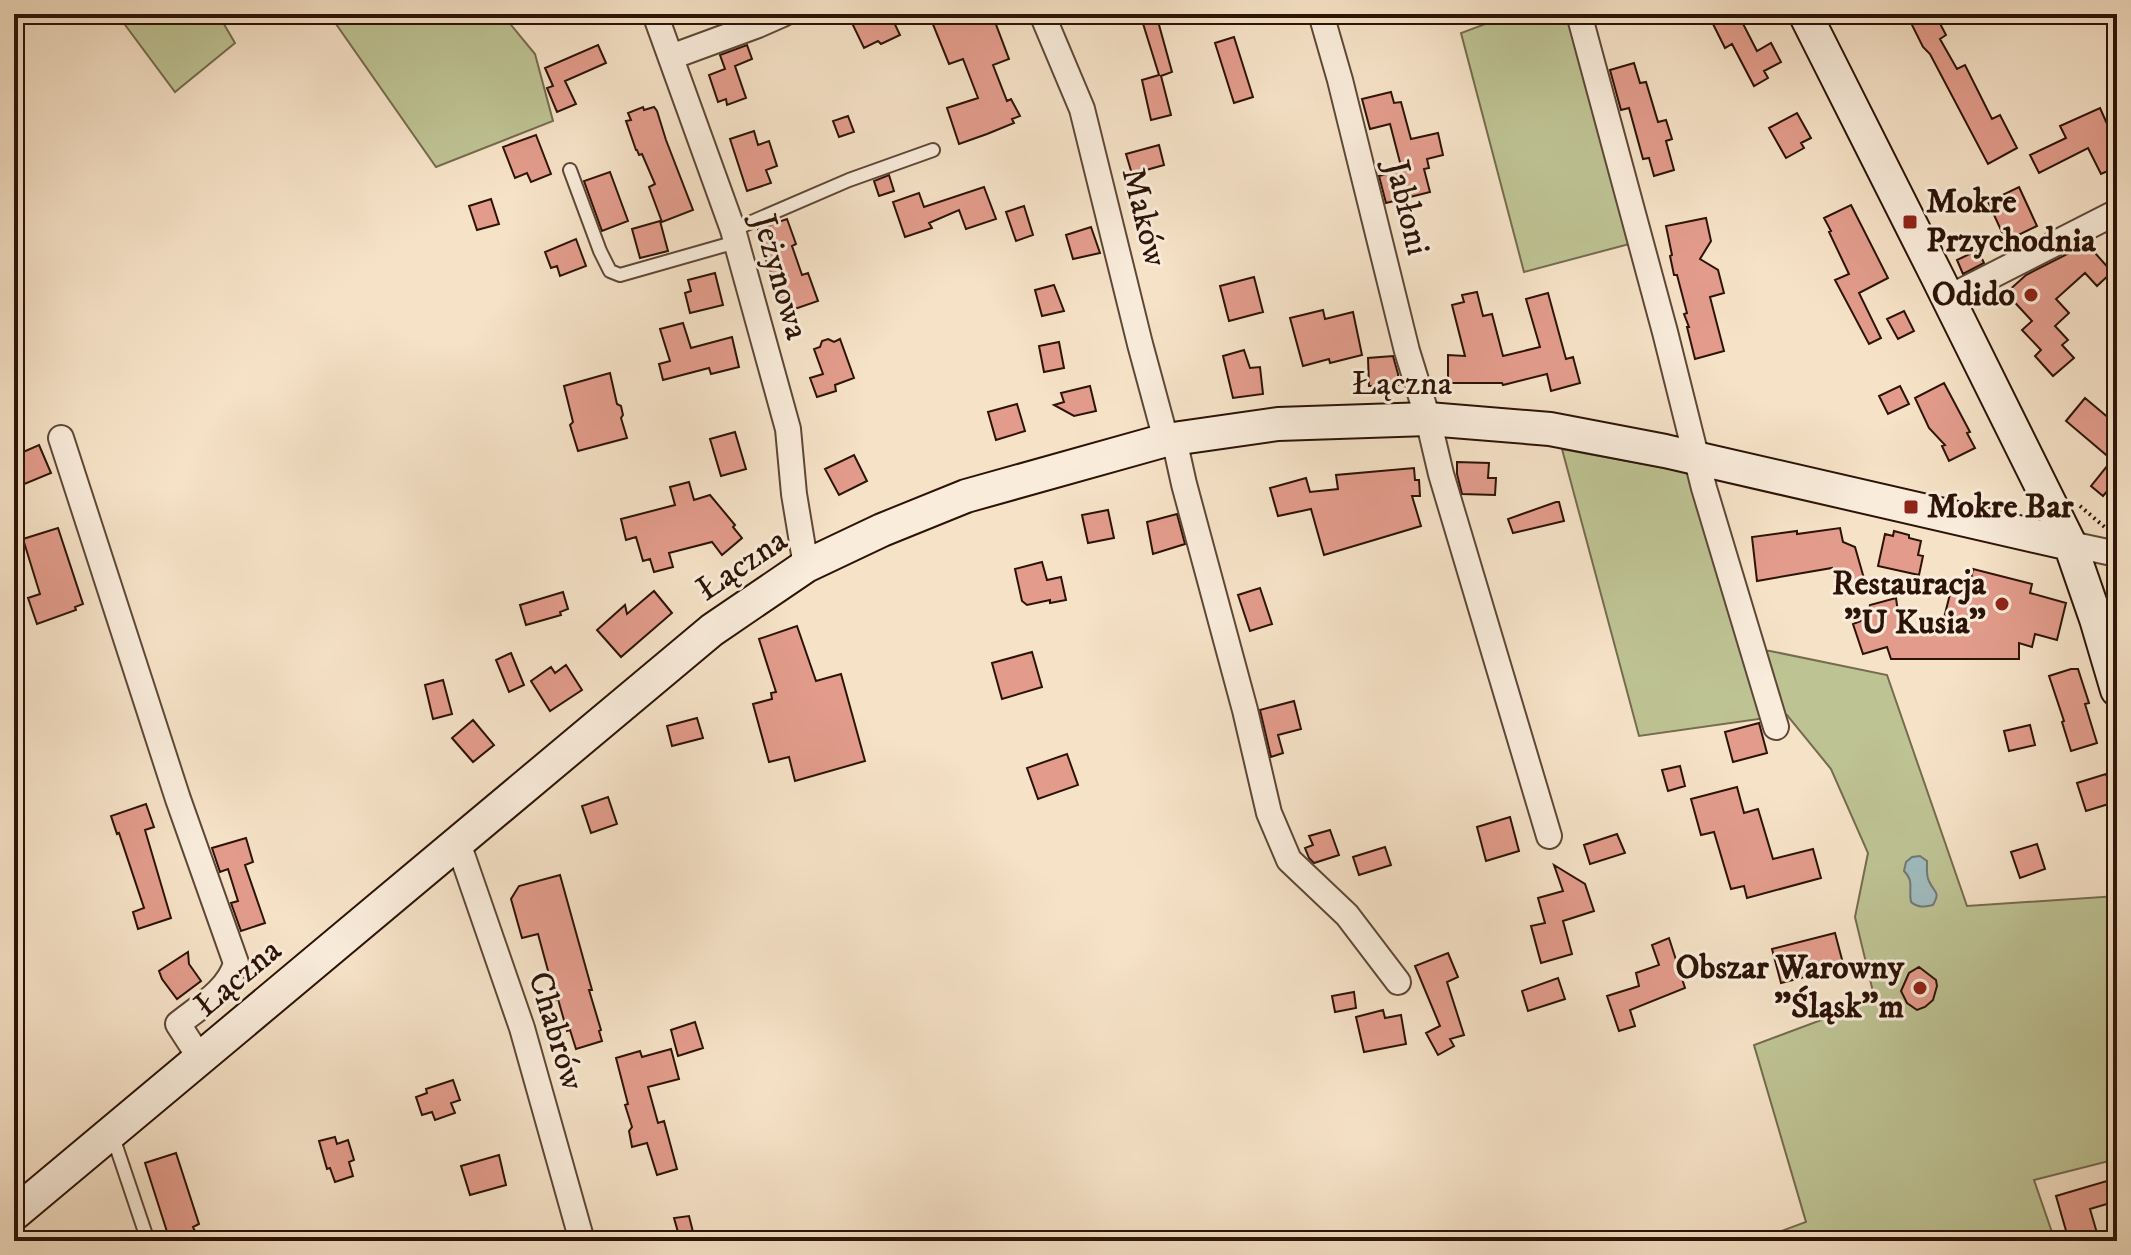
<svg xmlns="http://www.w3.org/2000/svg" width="2131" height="1255" viewBox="0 0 2131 1255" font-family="'IM FELL DW Pica',serif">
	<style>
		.green { fill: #bec394; stroke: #756b4e; stroke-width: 2 }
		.water { fill: #a0bcbf; stroke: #727875; stroke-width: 2 }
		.building { fill: #e39c8c; stroke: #2c1307; stroke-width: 2 }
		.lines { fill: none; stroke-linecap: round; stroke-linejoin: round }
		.lane-casing { stroke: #5e4737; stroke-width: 16 }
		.street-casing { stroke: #5e4737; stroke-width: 28 }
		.secondary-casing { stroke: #2c1307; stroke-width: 36 }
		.path { stroke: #2c1307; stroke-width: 4; stroke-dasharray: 2 4; stroke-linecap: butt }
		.lane { stroke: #f9ecdb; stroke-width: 12 }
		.street { stroke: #f9ecdb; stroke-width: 24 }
		.secondary { stroke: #f9ecdb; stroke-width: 32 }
		.poi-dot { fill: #8f2418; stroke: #f9ecdb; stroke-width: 3 }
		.labels { text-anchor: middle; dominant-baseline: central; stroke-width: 6; stroke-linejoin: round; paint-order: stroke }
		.poi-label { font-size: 34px; font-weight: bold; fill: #2c1307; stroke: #f9ecdb; text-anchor: end }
		.street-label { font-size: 34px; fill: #2c1307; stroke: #f9ecdb }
	</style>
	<rect width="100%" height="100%" fill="#f6e2c7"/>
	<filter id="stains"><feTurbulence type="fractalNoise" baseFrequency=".0025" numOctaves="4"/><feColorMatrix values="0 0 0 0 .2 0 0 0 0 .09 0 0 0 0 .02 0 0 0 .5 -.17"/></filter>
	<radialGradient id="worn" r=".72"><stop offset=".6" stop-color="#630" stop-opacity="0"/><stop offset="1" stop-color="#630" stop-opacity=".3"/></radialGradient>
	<path class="green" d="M117,14H218L235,43L175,92Z
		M329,14H502L535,54L553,121L436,167Z
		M1512,14H1572L1633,243L1524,272L1461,33Z
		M1562,449L1692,473L1743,648L1770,651L1887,675L1967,906L2117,896V1159L2034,1180L2055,1241H1754L1806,1222L1754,1045L1875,1000L1855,917L1868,853L1831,769L1787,715L1639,736Z"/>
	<path class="water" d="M1920,856L1927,861C1927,868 1926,876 1929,881C1934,893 1941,891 1933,905C1923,907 1918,908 1911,902C1908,889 1915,882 1904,871L1906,862L1912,857Z"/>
	<path class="building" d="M865,14H890L900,35L881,44L878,41L864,48L851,21Z
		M948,14H992L1009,59L993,65L1007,101L1011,99L1020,116L1012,119L1014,123L987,134L959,144L947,108L978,98L963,59L949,64L932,22Z
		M1140,14H1156L1172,72L1161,76L1171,115L1151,120L1142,80L1159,75Z
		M1708,14H1738L1757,51L1771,43L1781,62L1764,71L1768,78L1754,86L1732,44L1725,48Z
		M1928,14H1935L1946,35L1940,39L1957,69L1965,65L1992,119L2000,115L2017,148L1988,164L1930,54L1923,47L1911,23Z
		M1234,37L1253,97L1234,103L1215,43Z
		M598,45L606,63L565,81L576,104L557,112L547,88L553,86L545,68Z
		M747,45L752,59L735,66L746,98L727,105L726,99L718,102L709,75L725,69L720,55Z
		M1634,63L1640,83L1646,82L1658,122L1666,120L1672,139L1666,141L1674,170L1654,176L1649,158L1643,159L1629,108L1621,110L1610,70Z
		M1391,92L1394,103L1401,102L1411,139L1438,133L1443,155L1427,159L1429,168L1424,169L1430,192L1386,203L1379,176L1402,170L1390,124L1370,129L1362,99Z
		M643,107L644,110L654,107L657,111L666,140L693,210L662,222L649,187L655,184L642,154L639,155L637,150H636L626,121L631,120L628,113Z
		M2100,108L2112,135L2117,132V167L2101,174L2088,148L2039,173L2030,155L2066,138L2060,126Z
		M1797,113L1811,138L1801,143L1804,148L1786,158L1769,128Z
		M848,116L854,132L839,137L833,121Z
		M754,131L758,145L769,141L777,166L766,170L771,183L747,191L730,139Z
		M536,135L551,174L531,182L527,173L515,178L503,147Z
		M1159,145L1164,165L1132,174L1126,154Z
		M610,172L628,221L602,231L584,181Z
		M889,175L894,191L879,196L874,181Z
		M984,187L996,219L966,229L959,210L929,223L932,228L905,237L893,202L919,193L924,207Z
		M2019,187L2037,226L2006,241L1988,202Z
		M491,199L499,224L477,230L469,206Z
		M1851,205L1888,278L1859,293L1881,338L1869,344L1835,280L1849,274L1829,232L1831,231L1824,218Z
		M1024,206L1033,235L1016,241L1006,212Z
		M1706,218L1711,241L1700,259L1718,270L1724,293L1710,297L1724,351L1695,359L1687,327H1689L1684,314L1687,313L1677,275H1674L1670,256L1672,255L1666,226Z
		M787,219L796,244L792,246L802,275L808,273L818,301L786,312L764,255H767L758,229Z
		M660,221L668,251L640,258L632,229Z
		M1091,227L1100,253L1073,259L1066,235Z
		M576,239L586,266L560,276L557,266L551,268L545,252Z
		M2087,244L2112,272L2097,286L2085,273L2056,299L2069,313L2055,326L2068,340L2062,345L2074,358L2053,376L2035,356L2041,350L2022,330L2032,321L2006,293L2026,275Z
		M1978,250L1984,263L1963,274L1957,260Z
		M715,273L723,305L690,313L685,293L691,291L688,280Z
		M1254,277L1263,312L1229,321L1220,286Z
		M1054,285L1064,311L1042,316L1035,290Z
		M1477,292L1483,316L1492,314L1503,356L1540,347L1526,299L1548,293L1566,359L1573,357L1580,383L1551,391L1547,374L1503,385L1502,383H1448V355L1465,356L1452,305L1464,302L1462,295Z
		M1323,310L1325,319L1353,312L1362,355L1330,363L1329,359L1303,366L1290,318Z
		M1904,311L1914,331L1898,339L1887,319Z
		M683,323L691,348L732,337L739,367L711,374L709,368L663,380L659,364L670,361L660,329Z
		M828,339L834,342L840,339L854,378L835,385L836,391L817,397L810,378L823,374L814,349L820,347L822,341Z
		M1059,342L1064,368L1044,372L1039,346Z
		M1244,350L1250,368L1260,367L1263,394L1233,398L1223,356Z
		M1393,356L1398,374L1399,385L1369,386L1368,358Z
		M610,373L617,404L621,406L623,415L621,418L627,438L578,451L570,425L573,422L564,386Z
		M1944,383L1970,432L1967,433L1975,448L1949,461L1942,446L1945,445L1929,428L1915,398Z
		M1090,386L1096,411L1074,416L1054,405L1064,402L1061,393Z
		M1900,386L1909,404L1888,414L1879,396Z
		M2085,398L2117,425V496L2109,489L2103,496L2091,486L2112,460L2066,421Z
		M1017,404L1025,431L996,440L988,412Z
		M735,432L746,469L721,476L710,439Z
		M39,445L51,473L22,485L14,465V456Z
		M854,455L867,481L839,495L825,469Z
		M1457,462L1489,463L1488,478H1496L1495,495L1462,494L1457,474Z
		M1414,468L1415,480H1419L1420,496H1412L1421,526L1324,555L1311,509L1278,516L1270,488L1306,478L1310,492L1338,489L1336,475Z
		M689,482L694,500L710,495L735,525L733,527L742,538L722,555L712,542L669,553L673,567L654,572L650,559L643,561L636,537L626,540L621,519L675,505L670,487Z
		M1556,502H1559L1564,521L1513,533L1508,519Z
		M1108,510L1114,538L1088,543L1082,515Z
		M1177,514L1185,544L1153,554L1147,522Z
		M58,528L83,604L75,607L76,610L37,624L28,598L40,594L23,539Z
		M1840,528L1843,542L1855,547L1867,589L1841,596L1832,568L1757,581L1752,537L1797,531V534Z
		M1894,531L1909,535V538L1921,541L1918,555L1923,556L1919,575L1878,566L1885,534L1893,536Z
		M1042,562L1047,580L1061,577L1066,600L1050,603V600L1027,605L1022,601L1015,569Z
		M1973,569L2032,584L2030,593L2066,603L2057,640L2035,634L2032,647L2019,643V659H1891L1887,647L1863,654L1853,624L1869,618L1868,614L1870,605L1896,598L1901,634L1924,627L1941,630L1951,590L1960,592L1963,581L1971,579Z
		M1260,588L1272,624L1250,631L1238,595Z
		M654,591L672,613L621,657L597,630L625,605L627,614Z
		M563,592L568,609L560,612L561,615L526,625L520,605Z
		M797,626L816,681L841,674L865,761L795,781L789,757L769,762L753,704L772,699L771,693L776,692L759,639Z
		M1032,652L1042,687L1002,699L992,663Z
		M511,653L524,685L509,692L496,660Z
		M566,665L582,690L550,711L531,681L551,667L555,673Z
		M2071,669H2078L2089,703L2085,704L2097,743L2071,751L2062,722L2064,721L2049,676Z
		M443,680L452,714L433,719L425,685Z
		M1294,701L1301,729L1278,735L1283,753L1271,757L1260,710Z
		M697,718L703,738L672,746L667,726Z
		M473,720L494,745L473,762L452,738Z
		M1759,723L1767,753L1733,762L1725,732Z
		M2030,725L2035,745L2009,751L2004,731Z
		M1067,754L1078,785L1038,799L1027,768Z
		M1680,766L1685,786L1668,791L1662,770Z
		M2106,774L2115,802L2086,811L2077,783Z
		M1737,787L1744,813L1758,809L1773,859L1813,849L1821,878L1747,898L1744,886L1731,889L1714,832L1701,835L1691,799Z
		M608,797L617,824L591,833L582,806Z
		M146,804L154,827L145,830L171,918L138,929L133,912L144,908L119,833L117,834L111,816Z
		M1510,817L1519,851L1486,861L1477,827Z
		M1330,830L1339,855L1314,863L1309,858L1305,848L1313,845L1309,836Z
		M1617,834L1625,853L1590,864L1584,845Z
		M246,838L253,862L245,865L265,923L241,931L231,903L238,901L228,869L220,872L212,848Z
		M2037,844L2045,869L2020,878L2011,852Z
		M1385,847L1391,865L1359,875L1353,857Z
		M1554,865L1585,884L1594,911L1563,921L1572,954L1541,963L1531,926L1545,923L1538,898L1563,891Z
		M560,875L592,990H589L601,1030L599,1031L602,1041L576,1049L570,1030L567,1031L558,999L556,1000L538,934L522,938L511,899L519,886Z
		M1835,933L1844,967L1781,983L1772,949Z
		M1669,938L1685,988L1630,1010L1635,1026L1619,1031L1607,996L1639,986L1636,973L1659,965L1652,945Z
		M188,952L189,964L201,981L177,999L162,979L159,971Z
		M1448,953L1458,977L1447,982L1464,1035L1450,1039L1454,1046L1438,1055L1426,1033L1440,1026L1415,966Z
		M1919,967L1936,980L1937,986L1933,1000L1925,1007L1917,1010L1907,1003L1901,991L1909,973Z
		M1558,978L1565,999L1528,1011L1522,991Z
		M1354,992L1356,1008L1335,1012L1332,996Z
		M1383,1010L1385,1018L1401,1015L1406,1044L1364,1052L1356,1017Z
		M695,1022L703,1048L678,1056L671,1030Z
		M671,1049L679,1079L648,1087L658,1123L664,1121L677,1169L657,1175L647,1143L632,1147L629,1131L632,1127L625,1105L628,1104L616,1058L640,1051L642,1057Z
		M453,1080L460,1100L451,1103L455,1113L435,1120L432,1112L422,1115L416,1097L427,1093L426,1089Z
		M335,1137L337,1144L348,1140L354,1160L349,1162L353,1176L335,1182L330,1168L327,1169L319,1141Z
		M176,1153L199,1224L193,1227L199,1241H170L145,1163Z
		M499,1155L506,1185L470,1195L461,1166Z
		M2117,1178V1201L2090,1209L2097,1233L2069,1241L2056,1196Z
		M689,1216L694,1236L680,1239L674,1218Z"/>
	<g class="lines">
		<defs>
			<path id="lane" d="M570,170L600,251L610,271L620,275L736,242
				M733,230L849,180L933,150
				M112,1134L148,1241"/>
			<path id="street" d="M655,14L733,230L788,429L794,494L806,566
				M1042,14L1082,109L1140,344L1166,440
				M1321,14L1340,80L1407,351L1428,419L1441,474L1549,836
				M1579,14L1665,332L1704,488L1776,727
				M671,57L758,25L783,14
				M1948,298L2117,212
				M61,438L178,799L236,963C229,990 199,1007 178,1024L200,1058
				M1174,439L1184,484L1245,710L1269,813L1289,860L1347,915L1398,982
				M2070,544L2117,554
				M458,843L522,1028L582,1241"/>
			<path id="secondary" d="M1805,14L1938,278L2070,544L2096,619L2117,690
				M14,1214L712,630L806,566L882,530L966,496L1166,440L1278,424L1428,419L1550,429L1665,451L2070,544"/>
		</defs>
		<use href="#lane" class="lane-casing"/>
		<use href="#street" class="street-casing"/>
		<use href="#secondary" class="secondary-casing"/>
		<path class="path" d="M2080,506L2107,529
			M2112,714L2117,731"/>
		<use href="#lane" class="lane"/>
		<use href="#street" class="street"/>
		<use href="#secondary" class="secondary"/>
	</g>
	<g class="poi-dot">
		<rect x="1902" y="214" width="16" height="16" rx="4"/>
		<circle cx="2031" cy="295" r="8"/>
		<rect x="1903" y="499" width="16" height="16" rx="4"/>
		<circle cx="2002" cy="604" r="8"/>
		<circle cx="1920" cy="988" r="8"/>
	</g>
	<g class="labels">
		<g class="poi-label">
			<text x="1926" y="202" text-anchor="start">Mokre<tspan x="1926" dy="39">Przychodnia</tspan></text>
			<text x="2015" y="295">Odido</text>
			<text x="1927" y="507" text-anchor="start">Mokre Bar</text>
			<text x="1986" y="584">Restauracja<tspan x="1986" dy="39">"U Kusia"</tspan></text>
			<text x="1904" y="968">Obszar Warowny<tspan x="1904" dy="39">"Śląsk"m</tspan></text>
		</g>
		<g class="street-label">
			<text transform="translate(1407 208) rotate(76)">Jabłoni</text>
			<text transform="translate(1144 217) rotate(76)">Maków</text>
			<text transform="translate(780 277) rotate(74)">Jeżynowa</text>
			<text x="1402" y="384">Łączna</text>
			<text transform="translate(742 565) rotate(-34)">Łączna</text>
			<text transform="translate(238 978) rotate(-40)">Łączna</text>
			<text transform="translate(556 1031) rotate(73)">Chabrów</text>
		</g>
	</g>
	<rect width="2131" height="1255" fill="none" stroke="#f6e2c7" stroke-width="48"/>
	<rect x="16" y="16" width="2099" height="1223" fill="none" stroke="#2c1307" stroke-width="4"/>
	<rect x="24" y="24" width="2083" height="1207" fill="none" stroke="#2c1307" stroke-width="2"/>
	<rect width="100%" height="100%" filter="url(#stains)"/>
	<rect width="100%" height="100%" fill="url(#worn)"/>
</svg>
